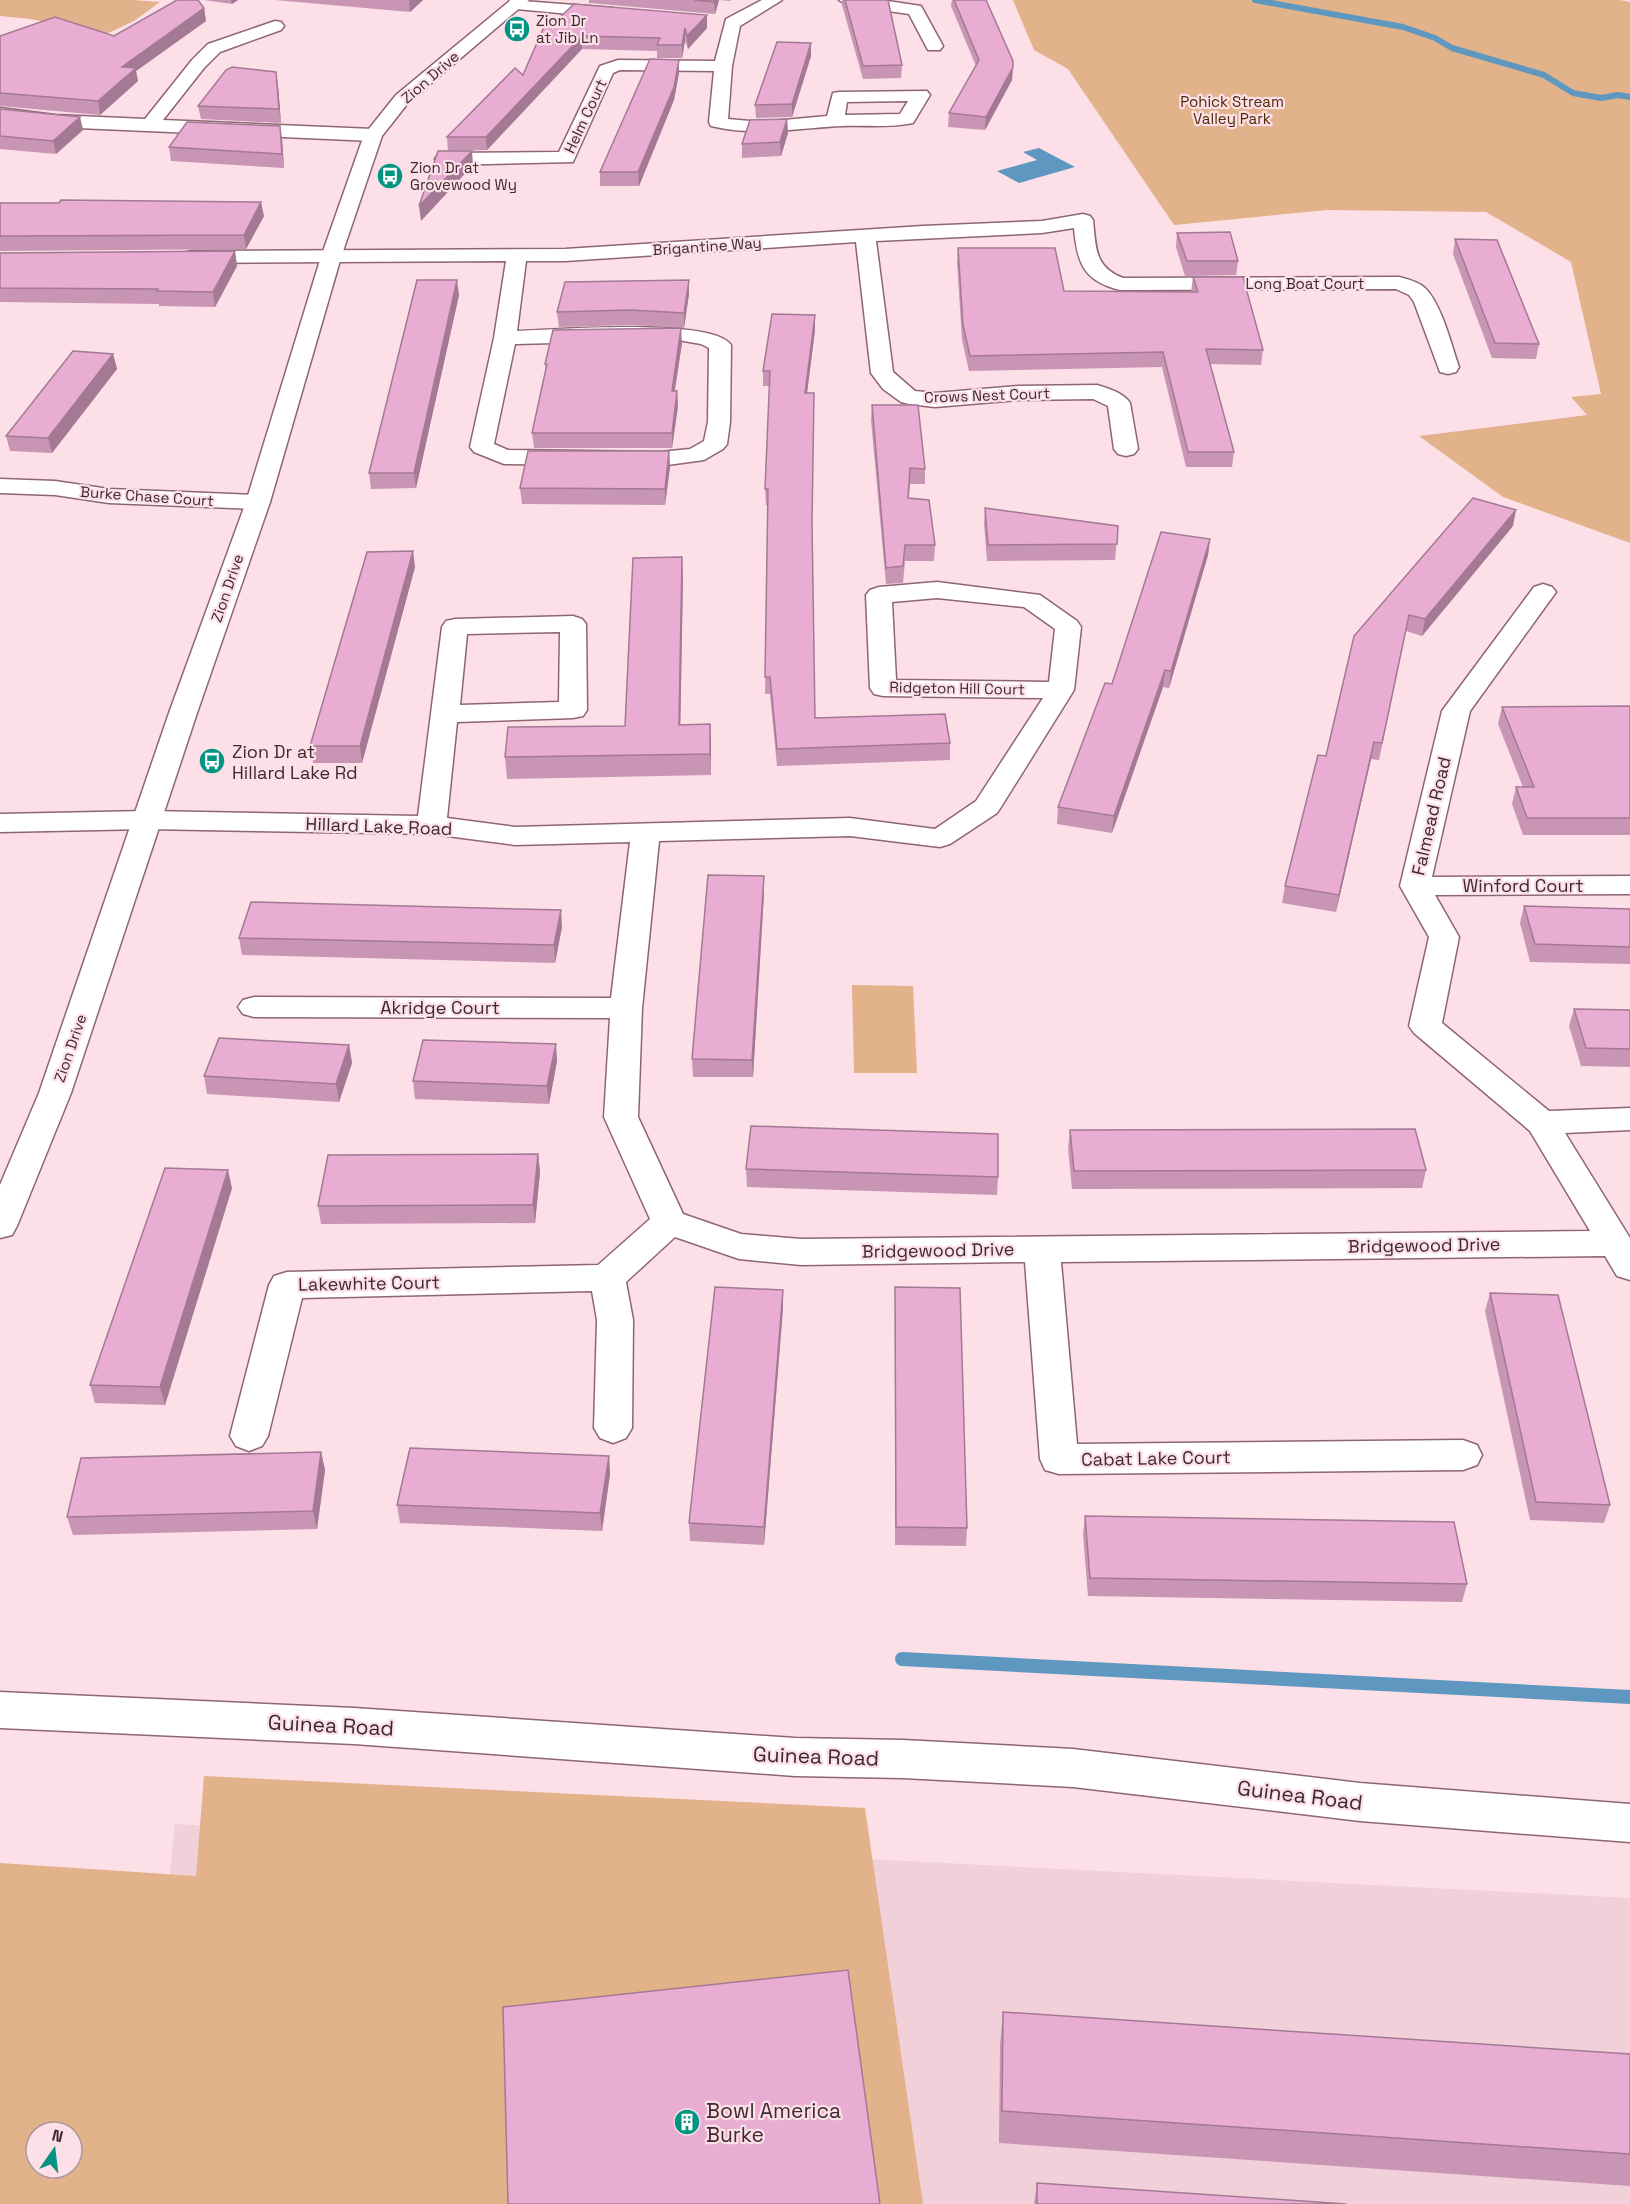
<svg xmlns="http://www.w3.org/2000/svg" width="1630" height="2204" viewBox="0 0 1630 2204" font-family="'Space Grotesk',sans-serif">
	<style>
		.built { fill: #f1d0d9 }
		.green { fill: #e2b28b; fill-rule: evenodd }
		.water { fill: #5e98c0 }
		.lines { fill: none; stroke-linecap: round; stroke-linejoin: round }
		.stream-far1 { stroke: #5e98c0; stroke-width: 6 }
		.stream { stroke: #5e98c0; stroke-width: 14 }
		.minor-casing { stroke: #8f6571; stroke-width: 3 }
		.tertiary-casing { stroke: #8f6571; stroke-width: 3 }
		.secondary-casing { stroke: #8f6571; stroke-width: 3 }
		.minor { fill: #fff; fill-rule: evenodd }
		.tertiary { fill: #fff; fill-rule: evenodd }
		.secondary { fill: #fff; fill-rule: evenodd }
		.wall { fill: #c895b5 }
		.shaded-wall { fill: #a37994 }
		.building { fill: #e9add3; stroke: #a37994; stroke-width: 1.5 }
		.labels { text-anchor: middle; dominant-baseline: central; stroke-width: 4.5; stroke-linejoin: round; paint-order: stroke }
		.far-poi-label { font-size: 15px; fill: #3c2a2f; stroke: #fcdfe7; text-anchor: start }
		.far-street-label { font-size: 15px; fill: #3c2a2f; stroke: #fcdfe7 }
		.far-park-label { font-size: 15px; fill: #4c2906; stroke: #fcdfe7 }
		.poi-label { font-size: 18px; fill: #3c2a2f; stroke: #fcdfe7; text-anchor: start }
		.street-label { font-size: 18px; fill: #3c2a2f; stroke: #fcdfe7 }
		.near-street-label { font-size: 21px; fill: #3c2a2f; stroke: #fcdfe7 }
		.near-poi-label { font-size: 21px; fill: #3c2a2f; stroke: #fcdfe7; text-anchor: start }
	</style>
	<rect width="100%" height="100%" fill="#fcdfe7"/>
	<path class="built" d="M175,1824L1630,1898V2204H136Z"/>
	<path class="green" d="M0,0H133L160,2L134,21L106,34L30,19L0,16Z
		M1013,0H1620L1630,2V543L1503,497L1419,436L1587,415L1571,397L1601,394L1571,262L1486,212L1327,210L1174,225L1068,69L1034,50Z
		M852,985L913,986L917,1073H854Z
		M204,1776L865,1808L923,2204H0V1863L196,1876ZM36,2132H72V2168H36Z"/>
	<path class="water" d="M1039,148L1075,167L1019,183L997,171L1037,160L1023,152Z"/>
	<g class="lines">
		<path class="stream-far1" d="M1255,0L1403,27L1435,38L1452,48L1544,75L1573,93L1601,98L1618,95L1630,97"/>
		<path class="stream" d="M902,1659L1630,1697"/>
		<defs>
			<path id="minor" d="M510,0L613,8L621,13L613,18L516,9L508,4Z
				M762,0H782L740,26L732,66L728,119L761,122L827,116L833,93L839,92L927,91L930,95L913,123C890,128 865,125 842,126C797,128 756,137 711,126L709,122L714,71L620,70L613,73L573,162L445,165L438,163L435,159L438,155L445,153L559,152L600,66L618,60L715,61L726,19ZM908,101L900,114L845,115L847,102Z
				M839,0H881L921,6L943,46L940,50H928L909,14L847,5Z
				M275,21L281,22L284,26L281,30L220,52L204,68L163,120L373,129L380,131L382,135L380,139L373,141L55,127L0,120V108L55,115L145,119L192,60L208,44Z
				M1083,214L1090,216L1093,220C1096,247 1094,267 1123,278L1399,277C1407,279 1419,282 1425,288C1442,305 1451,344 1459,367L1456,372L1448,374L1440,372L1414,302L1409,295L1396,289L1120,290C1083,281 1077,262 1074,228L1042,233L876,241L893,372L915,391L935,393L1018,386L1097,385C1108,388 1124,393 1130,403L1138,449L1134,454L1126,456L1118,454L1114,449L1108,406L1093,399L1018,400L935,407L909,404L901,402L883,389L871,373L856,242L565,261H526L517,331C554,330 712,317 731,345L730,422L727,444L723,449L704,460L660,466L504,464L474,452L470,447L494,338L506,261L191,263L184,261L181,257L184,253L191,251L565,249L923,226L1042,221ZM678,340L701,344L709,348L708,422L704,441L690,449L660,452L508,450L494,444L515,344Z
				M0,479L55,481L109,489L258,495L267,497L270,502L267,507L258,509L109,503L55,495L0,493Z
				M937,582L1040,595L1077,621L1081,627L1074,690L1001,807L997,813L950,844L940,847L850,836L659,841L642,1008L638,1117L683,1214L741,1234L801,1239L1590,1231L1530,1131L1414,1033L1409,1026L1429,937L1400,886L1442,711L1534,587L1543,584L1552,587L1556,592L1470,711L1432,877L1630,876V894L1435,895L1459,937L1442,1023L1549,1111L1630,1108V1130L1565,1133L1630,1238V1280L1617,1276L1605,1256L1061,1262L1077,1444L1463,1440L1477,1445L1482,1455L1477,1465L1463,1470L1059,1474L1045,1470L1040,1459L1025,1262L801,1265L739,1259L675,1237L626,1282L633,1320L632,1428L626,1438L613,1443L600,1438L594,1428L597,1320L592,1291L302,1298L268,1436L262,1446L249,1451L236,1446L230,1436L269,1285L274,1276L287,1272L598,1265L650,1219L604,1117L610,1018L254,1017L243,1014L238,1007L243,1000L254,997L611,998L630,842L515,845L432,834L147,829L0,832V814L147,811L418,816L442,627L446,621L455,619L573,616L582,619L586,624L587,710L583,716L573,718L457,722L447,818L515,827L850,818L935,829L976,801L1043,698L883,696L874,694L870,688L866,595L870,590L879,587ZM937,598L1024,607L1055,629L1049,682L896,680L892,602ZM560,632L559,702L460,705L467,634Z"/>
			<path id="tertiary" d="M511,0H529L408,103L382,136L341,257L270,502L197,713L71,1093L17,1226L12,1235L0,1238V1185L39,1093L169,713L246,502L321,257L364,135L396,95Z"/>
			<path id="secondary" d="M0,1692L354,1708L795,1738L903,1740L1073,1749L1360,1783L1630,1804V1842L1360,1821L1073,1787L903,1778L795,1776L354,1744L0,1728Z"/>
		</defs>
		<use href="#minor" class="minor-casing"/>
		<use href="#tertiary" class="tertiary-casing"/>
		<use href="#secondary" class="secondary-casing"/>
		<use href="#minor" class="minor"/>
		<use href="#tertiary" class="tertiary"/>
		<use href="#secondary" class="secondary"/>
	</g>
	<path class="wall" d="M204,0H238L232,4Z
		M275,0H423L410,12Z
		M589,0H731L730,1L719,0L715,14L589,3Z
		M842,0H885L902,65L901,78L863,79L842,5Z
		M952,0H986L1013,61L1012,80L985,130L948,127L949,113L976,66L951,6Z
		M204,8L206,21L136,71L138,81L100,115L0,106V36H114Z
		M546,22L707,28L688,49L685,41L682,58H657V51L582,49L487,150L448,151L447,137L523,75Z
		M811,43V56L792,117L756,118L755,105Z
		M679,73L674,100L639,186H600V172Z
		M278,86L281,123L201,119L198,106Z
		M0,109L80,117L83,130L56,154L0,149Z
		M787,119L788,133L781,156L742,158V144Z
		M282,139L284,168L171,161L169,147Z
		M0,203L264,216L246,249L0,251Z
		M1177,233L1238,261L1236,275L1185,276L1176,247Z
		M1455,239L1539,344L1536,359L1492,358L1453,254Z
		M958,248L1064,291L1191,292L1193,277L1263,350L1261,365L1210,364L1234,452L1232,467H1186L1162,367L969,371L962,340L957,262Z
		M235,251L237,266L215,307L159,306V304L0,302V253Z
		M689,294L684,328L631,325L559,327L557,312Z
		M459,295L416,488L371,489L369,473Z
		M815,330L807,393L812,532L815,718L950,743V760L777,766L770,694H765L768,505H766L765,489L770,386H763V371Z
		M682,343L675,391H677L678,406L672,448H534L532,433L546,372L545,364Z
		M113,354L117,369L52,453L10,451L6,436Z
		M872,405L925,469V484H910L909,498L935,545L934,561H905L903,583L886,584L871,420Z
		M669,451L670,467L665,505L522,504L520,488Z
		M985,508L1118,526L1115,560L987,561L984,524Z
		M1513,526L1422,636L1406,631L1379,760L1371,759L1336,912L1282,903L1285,886L1326,756L1354,636Z
		M1210,539L1208,555L1169,688L1163,687L1112,833L1057,824L1058,807L1112,684Z
		M415,567L362,763H313L310,746Z
		M683,577L680,725L710,724L711,775L507,779L505,757L625,726Z
		M1630,706V835H1523L1512,804L1516,787H1523L1498,724L1502,707Z
		M764,876V893L753,1077H693L692,1059Z
		M1524,906L1630,909V964L1530,962L1520,923Z
		M562,927L555,963L242,955L239,938Z
		M1574,1009L1630,1010V1067L1581,1066L1569,1026Z
		M349,1045L352,1063L339,1102L207,1094L204,1076Z
		M557,1061L549,1104L415,1099L413,1081Z
		M1070,1130L1426,1170L1422,1188L1072,1189L1068,1148Z
		M538,1154L540,1172L535,1223L321,1224L318,1206Z
		M746,1169L998,1177L997,1195L747,1187Z
		M232,1188L165,1405L95,1403L90,1385Z
		M895,1287L967,1528L966,1546L895,1545Z
		M1490,1293L1610,1505L1604,1523L1530,1520L1485,1311Z
		M783,1308L764,1545L690,1541L689,1523Z
		M321,1452L325,1470L317,1529L73,1535L67,1517Z
		M609,1456L610,1474L602,1531L400,1523L397,1505Z
		M1085,1516L1467,1584L1462,1602L1088,1596L1083,1534Z
		M1003,2012L1630,2054V2186L999,2143L1000,2045Z
		M1037,2183L1346,2204H1034Z"/>
	<path class="shaded-wall" d="M231,0H238L232,4Z
		M409,0H423L410,12Z
		M715,0H719L715,14L714,2Z
		M204,8L206,21L136,71L138,81L100,115L98,101L122,67Z
		M707,15V28L688,49L687,36Z
		M685,28V41L682,58V45Z
		M582,36V49L487,150L486,137Z
		M811,43V56L792,117V104Z
		M679,60V73L674,100L639,186L638,172Z
		M1013,67L1012,80L985,130L986,117Z
		M276,72L278,86L281,123L279,109Z
		M80,117L83,130L56,154L53,141Z
		M787,119L788,133L781,156L780,142Z
		M280,126L282,139L284,168L282,154Z
		M472,151L473,165L421,221L419,206Z
		M261,202L264,216L246,249L244,235Z
		M235,251L237,266L215,307L213,292Z
		M457,280L459,295L416,488L414,473Z
		M689,280V294L684,328V313Z
		M815,315V330L805,409V393Z
		M681,328L682,343L672,406V391Z
		M113,354L117,369L52,453L48,438Z
		M677,391L678,406L672,448V433Z
		M669,451L670,467L665,505V489Z
		M1516,510L1513,526L1422,636L1425,619Z
		M1210,539L1208,555L1169,688L1171,671Z
		M413,551L415,567L362,763L360,746Z
		M682,557L683,577L680,746L679,725Z
		M1165,670L1163,687L1112,833L1114,816Z
		M710,724L711,745V775L710,754Z
		M1374,742L1371,759L1336,912L1339,895Z
		M764,876V893L753,1077L752,1060Z
		M561,910L562,927L555,963L554,945Z
		M556,1044L557,1061L549,1104L547,1086Z
		M349,1045L352,1063L339,1102L336,1084Z
		M538,1154L540,1172L535,1223L533,1205Z
		M228,1170L232,1188L165,1405L160,1387Z
		M783,1290V1308L764,1545V1527Z
		M321,1452L325,1470L317,1529L313,1511Z
		M609,1456L610,1474L602,1531L600,1513Z"/>
	<path class="building" d="M177,0H198L204,8L122,67L136,68L98,101L0,93V36L55,17L114,36Z
		M694,0H715L714,2Z
		M845,0H888L902,65L863,66Z
		M954,0H986L1013,61V67L986,117L949,113L979,60Z
		M574,4L707,15L687,36L685,28L682,45H657L660,38L582,36L486,137H447L515,68L523,75L546,22L554,23Z
		M777,42L811,43L792,104L755,105Z
		M650,59L679,60L674,87L638,172H600Z
		M232,67L276,72L279,109L198,106L226,70Z
		M0,109L80,117L53,141L0,136Z
		M787,119L780,142L742,144L750,120Z
		M187,122L280,126L282,154L169,147Z
		M438,151H472L419,206Z
		M61,200L261,202L244,235L0,236V203H59Z
		M1230,232L1238,261H1187L1177,233Z
		M1455,239L1497,240L1539,344L1495,343Z
		M958,248H1055L1064,291L1198,292L1193,277H1243L1263,350L1206,349L1234,452H1188L1163,352L970,356L963,325Z
		M235,251L213,292L157,291L158,289L0,288V253Z
		M417,280H457L414,473H369Z
		M689,280L684,313L630,310L557,312L565,282Z
		M772,314L815,315L805,393H814L812,523L815,718L945,714L950,743L777,749L770,677H765L768,489H765L770,371H763Z
		M681,328L672,391H677L672,433H532L547,364H545L553,330Z
		M73,351L113,354L48,438L6,436Z
		M872,405H918L925,469L910,468L908,498L929,500L935,545H905L903,566L886,568Z
		M528,451H669L665,489L520,488Z
		M1473,498L1516,510L1425,619L1409,615L1382,743L1374,742L1339,895L1285,886L1318,755L1326,756L1354,636Z
		M985,508L1118,526L1117,544L988,545Z
		M1161,532L1210,539L1171,671L1165,670L1114,816L1058,807L1105,683L1112,684Z
		M413,551L360,746H310L367,552Z
		M682,557L679,725L710,724V754L505,757L508,727L625,726L633,558Z
		M1630,706V818H1527L1516,787H1534L1502,707Z
		M708,875L764,876L752,1060L692,1059Z
		M251,902L561,910L554,945L239,938Z
		M1524,906L1630,909V947L1535,944Z
		M1574,1009L1630,1010V1049L1586,1048Z
		M219,1038L349,1045L336,1084L204,1076Z
		M423,1040L556,1044L547,1086L413,1081Z
		M751,1126L998,1134V1177L746,1169Z
		M1415,1129L1426,1170L1074,1171L1070,1130Z
		M538,1154L533,1205L318,1206L328,1155Z
		M165,1168L228,1170L160,1387L90,1385Z
		M715,1287L783,1290L764,1527L689,1523Z
		M895,1287L960,1288L967,1528L896,1527Z
		M1490,1293L1558,1295L1610,1505L1536,1502Z
		M410,1448L609,1456L600,1513L397,1505Z
		M321,1452L313,1511L67,1517L81,1458Z
		M1085,1516L1454,1522L1467,1584L1090,1578Z
		M848,1970L880,2204H508L503,2007Z
		M1003,2012L1630,2054V2154L1002,2111Z
		M1037,2183L1346,2204H1037Z"/>
	<defs>
		<symbol id="bus-disc" viewBox="-11 -11 22 22"><circle r="9.5" fill="#019482" stroke="#fcdfe7"/><path d="M-5-6H5V4H4V6H2V4H-2V6H-4V4H-5ZM-3.5-4V0h7V-4ZM-3.5 1.2v1.5H-2V1.2ZM2 1.2v1.5H3.5V1.2Z" fill="#fff"/></symbol>
		<symbol id="building-disc" viewBox="-11 -11 22 22"><circle r="9.5" fill="#019482" stroke="#fcdfe7"/><path d="M-4-6H4V6H1V3H-1V6H-4ZM-2.5-4.3h1.7v1.8h-1.7ZM.8-4.3h1.7v1.8H.8ZM-2.5-1h1.7V.8h-1.7ZM.8-1h1.7V.8H.8Z" fill="#fff"/></symbol>
	</defs>
	<g fill-rule="evenodd">
		<use href="#bus-disc" x="502" y="14" width="30" height="30"/>
		<use href="#bus-disc" x="375" y="161" width="30" height="30"/>
		<use href="#bus-disc" x="197" y="746" width="30" height="30"/>
		<use href="#building-disc" x="672" y="2107" width="30" height="30"/>
	</g>
	<g class="labels">
		<g class="far-poi-label">
			<text x="536" y="20">Zion Dr<tspan x="536" dy="17">at Jib Ln</tspan></text>
			<text x="410" y="167">Zion Dr at<tspan x="410" dy="17">Grovewood Wy</tspan></text>
		</g>
		<g class="far-street-label">
			<text transform="translate(430 77) rotate(-41)">Zion Drive</text>
			<text transform="translate(585 116) rotate(-65)">Helm Court</text>
			<text transform="translate(707 246) rotate(-4)">Brigantine Way</text>
			<text x="1305" y="283">Long Boat Court</text>
			<text transform="translate(987 395) rotate(-2)">Crows Nest Court</text>
			<text transform="translate(147 496) rotate(4)">Burke Chase Court</text>
			<text transform="translate(227 588) rotate(-71)">Zion Drive</text>
			<text transform="translate(957 688) rotate(1)">Ridgeton Hill Court</text>
			<text transform="translate(70 1048) rotate(-71)">Zion Drive</text>
		</g>
		<g class="far-park-label">
			<text x="1232" y="101">Pohick Stream<tspan x="1232" dy="17">Valley Park</tspan></text>
		</g>
		<g class="poi-label">
			<text x="232" y="751">Zion Dr at<tspan x="232" dy="21">Hillard Lake Rd</tspan></text>
		</g>
		<g class="street-label">
			<text transform="translate(1431 816) rotate(-77)">Falmead Road</text>
			<text transform="translate(379 826) rotate(2)">Hillard Lake Road</text>
			<text x="1523" y="885">Winford Court</text>
			<text x="440" y="1007">Akridge Court</text>
			<text transform="translate(1424 1245) rotate(-1)">Bridgewood Drive</text>
			<text transform="translate(938 1250) rotate(-1)">Bridgewood Drive</text>
			<text transform="translate(369 1283) rotate(-1)">Lakewhite Court</text>
			<text transform="translate(1156 1458) rotate(-1)">Cabat Lake Court</text>
		</g>
		<g class="near-street-label">
			<text transform="translate(331 1725) rotate(3)">Guinea Road</text>
			<text transform="translate(816 1756) rotate(2)">Guinea Road</text>
			<text transform="translate(1300 1795) rotate(7)">Guinea Road</text>
		</g>
		<g class="near-poi-label">
			<text x="706" y="2110">Bowl America<tspan x="706" dy="24">Burke</tspan></text>
		</g>
	</g>
	<g transform="translate(54 2150) rotate(14)"><circle r="28" fill="#fcdfe7" stroke="#af979d" stroke-width="1.5"/>
	<path d="M0-4.5L10 22L0 15L-10 22Z" fill="#019482"/>
	<text y="-9" font-size="16" font-weight="bold" text-anchor="middle" fill="#3c2a2f">N</text>
	</g>
</svg>
